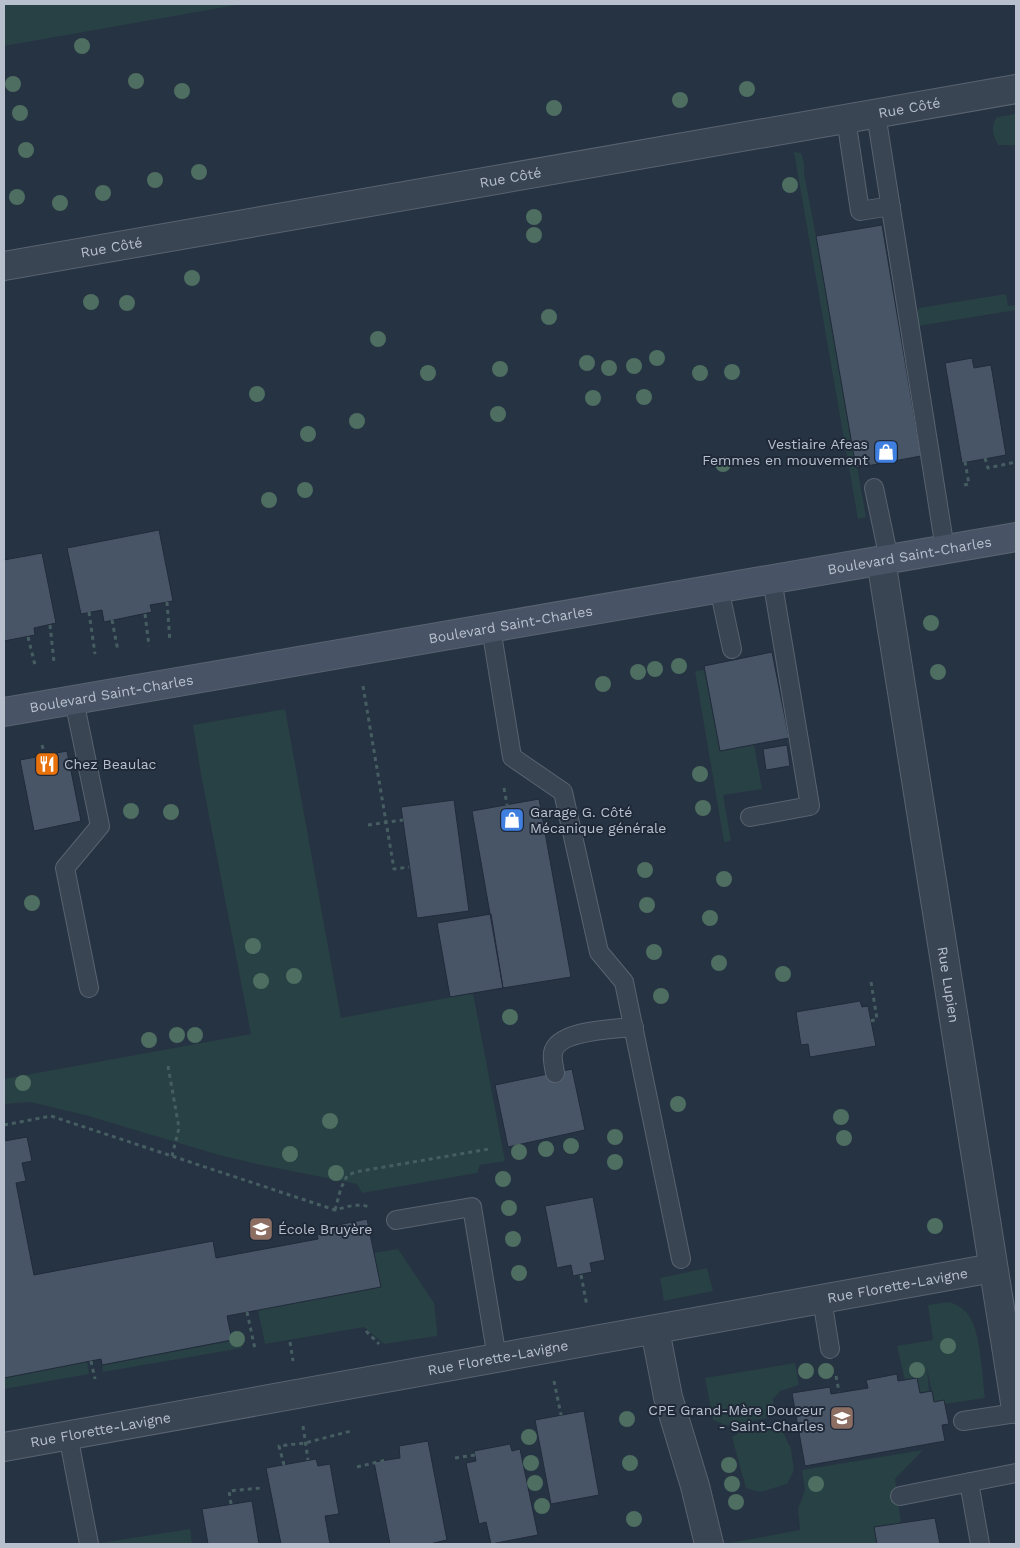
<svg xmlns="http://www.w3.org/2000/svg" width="1020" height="1548" viewBox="0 0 1020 1548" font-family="'Work Sans',sans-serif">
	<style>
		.green { fill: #284144 }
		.building { fill: #485567; stroke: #212b3a }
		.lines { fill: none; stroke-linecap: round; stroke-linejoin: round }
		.lane-casing { stroke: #596370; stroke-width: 20 }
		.street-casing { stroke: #596370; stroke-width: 30 }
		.secondary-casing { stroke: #596370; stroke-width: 30 }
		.path { stroke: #465e61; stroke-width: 3; stroke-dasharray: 4 4; stroke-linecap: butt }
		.lane { stroke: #3a4553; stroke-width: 18 }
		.street { stroke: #3a4553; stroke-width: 28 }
		.secondary { stroke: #485366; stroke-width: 28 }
		.tree { fill: #4e6e61 }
		.labels { text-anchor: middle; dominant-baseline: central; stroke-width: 4; stroke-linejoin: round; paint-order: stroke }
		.street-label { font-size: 14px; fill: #b8c0cd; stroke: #1f2938 }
		.poi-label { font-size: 14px; fill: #b8c0cd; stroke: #1f2938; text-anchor: start }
	</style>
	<rect width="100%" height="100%" fill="#263343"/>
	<path class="green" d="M4,4H242L4,46Z
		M1016,114V145H998C993,136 990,127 997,117Z
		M794,152L801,153L804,163V173L816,236L866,517L858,519Z
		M1006,294L1008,306L1016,305V310L918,326L917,314L919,308Z
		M704,670L720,751L754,744L762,789L723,795L731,841L724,842L695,671Z
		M285,709L341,1018L473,993L505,1161L480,1165L477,1173L362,1193L357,1184L261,1165L219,1155L85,1115L30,1102L4,1104V1079L251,1034L201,774L193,725Z
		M398,1249L434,1303L437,1329V1336L384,1344L364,1327L265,1344L258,1310L380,1287L373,1253Z
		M707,1268L713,1291L664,1301L660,1278Z
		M950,1302C957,1305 965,1309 969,1316C981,1333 982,1376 985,1398L945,1404L944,1400L934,1402L927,1368L929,1391L920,1393L917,1378L905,1380L897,1346L933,1340L928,1305Z
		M240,1331L242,1348L103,1372L102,1365L231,1341V1333Z
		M87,1362L89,1374L4,1389V1378Z
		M795,1363L799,1385L780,1391L773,1399L774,1409L767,1418L728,1426L713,1420L705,1378Z
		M772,1425L782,1430L791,1449L794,1470L787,1484L760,1492L746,1488L732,1437L740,1432Z
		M923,1450L895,1479L901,1523L874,1527L877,1544H730V1543L800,1530L798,1509L805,1490L802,1470Z
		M190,1529L192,1544H100V1543Z"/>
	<path class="building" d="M882,225L921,456L856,468L816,236Z
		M972,358L974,368L991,365L1006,455L962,463L945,363Z
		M159,530L173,601L150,605L152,612L104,622L102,610L81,614L67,548Z
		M42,553L56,623L34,628L35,635L4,641V560Z
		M772,652L789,738L720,751L704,666Z
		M787,745L790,766L766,770L763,749Z
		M67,751L81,821L34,831L20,760Z
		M539,799L571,977L503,988L472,811Z
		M454,800L469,911L417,918L401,807Z
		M491,914L503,988L450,997L437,923Z
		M860,1001L862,1007L868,1006L876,1046L810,1057L808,1044L801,1045L796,1012Z
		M572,1069L585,1130L508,1147L495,1085Z
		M27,1137L32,1161L22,1163L26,1181L16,1183L34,1275L213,1241L216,1258L318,1239L317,1235L329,1232L328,1227L367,1219L381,1287L227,1316L232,1340L102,1365L101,1359L4,1378V1141Z
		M593,1197L605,1260L590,1263L592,1272L573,1276L571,1265L557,1268L545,1206Z
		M897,1374L898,1381L917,1378L920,1393L932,1391L934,1402L944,1400L949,1424L942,1425L945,1441L805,1466L792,1393L830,1387L831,1394L868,1388L866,1380Z
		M584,1411L599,1495L551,1504L535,1420Z
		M428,1441L447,1540L433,1543V1544H390L374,1462L400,1458L399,1446Z
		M510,1444L512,1451L520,1449L538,1535L491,1544L486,1522L479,1524L466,1463L476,1461L474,1451Z
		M316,1459L318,1466L330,1464L339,1514L325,1516L330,1544H281L266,1468Z
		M252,1501L259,1544H208L202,1509Z
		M935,1518L940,1544H877L874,1527Z"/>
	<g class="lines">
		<defs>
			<path id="lane" d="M876,114L945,549
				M846,119L860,211L891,206
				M874,488L889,559
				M719,588L732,649
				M491,628L512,757L563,792L599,952L624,982L681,1259
				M74,700L100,826L65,868L89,988
				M750,817L810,806L772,579
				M555,1073C554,1067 552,1059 553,1053C557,1030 614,1029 634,1027
				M396,1220L472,1207L497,1358
				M822,1299L830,1349
				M963,1421L1016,1413
				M68,1435L89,1544
				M969,1482L980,1544
				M900,1496L1016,1473"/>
			<g id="street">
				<path id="s1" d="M4,266L1016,89"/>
				<path id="s2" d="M881,560L1016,1409"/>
				<path d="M655,1330L668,1397L695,1486L709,1544"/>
				<path id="s3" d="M4,1447L993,1268"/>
			</g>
			<g id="secondary">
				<path id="s4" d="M4,712L1016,537"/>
			</g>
		</defs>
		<use href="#lane" class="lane-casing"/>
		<use href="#street" class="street-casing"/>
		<use href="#secondary" class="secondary-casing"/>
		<path class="path" d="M985,458L988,468L1016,462
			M964,485L969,484L965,462
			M167,602L170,642
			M89,612L95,654
			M145,614L149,646
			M112,620L118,651
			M50,625L54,662
			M28,637L35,665
			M363,686L394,869L409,867
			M42,745L45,756
			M504,788L507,805
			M368,825L403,820
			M871,982L877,1019L871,1021
			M168,1066L179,1128L172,1156
			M4,1125L51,1116L335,1210C346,1207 360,1202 371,1208
			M335,1210L341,1188L347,1176L355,1172L489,1149
			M581,1275L587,1306
			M247,1312L255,1349
			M366,1331L379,1344
			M290,1342L293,1361
			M91,1361L95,1379
			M836,1376L839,1392
			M554,1381L561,1415
			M303,1426L308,1460
			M455,1458L475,1455
			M284,1465L279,1446L305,1443L351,1431
			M357,1467L386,1460
			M231,1504L229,1491L261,1488"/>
		<use href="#lane" class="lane"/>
		<use href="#street" class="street"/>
		<use href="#secondary" class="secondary"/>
	</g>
	<g class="tree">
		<circle cx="82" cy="46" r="8"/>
		<circle cx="136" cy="81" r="8"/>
		<circle cx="13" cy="84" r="8"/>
		<circle cx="747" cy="89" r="8"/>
		<circle cx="182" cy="91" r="8"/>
		<circle cx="680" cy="100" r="8"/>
		<circle cx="554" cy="108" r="8"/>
		<circle cx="20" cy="113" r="8"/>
		<circle cx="26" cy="150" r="8"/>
		<circle cx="199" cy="172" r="8"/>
		<circle cx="155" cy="180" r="8"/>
		<circle cx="790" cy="185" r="8"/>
		<circle cx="103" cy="193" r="8"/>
		<circle cx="17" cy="197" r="8"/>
		<circle cx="60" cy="203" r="8"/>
		<circle cx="534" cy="217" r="8"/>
		<circle cx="534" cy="235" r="8"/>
		<circle cx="192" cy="278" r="8"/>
		<circle cx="91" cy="302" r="8"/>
		<circle cx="127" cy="303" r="8"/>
		<circle cx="549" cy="317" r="8"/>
		<circle cx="378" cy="339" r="8"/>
		<circle cx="657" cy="358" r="8"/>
		<circle cx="587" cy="363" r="8"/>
		<circle cx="634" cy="366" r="8"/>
		<circle cx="609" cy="368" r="8"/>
		<circle cx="500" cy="369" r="8"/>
		<circle cx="732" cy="372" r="8"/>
		<circle cx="428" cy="373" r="8"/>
		<circle cx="700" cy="373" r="8"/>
		<circle cx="257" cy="394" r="8"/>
		<circle cx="644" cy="397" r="8"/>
		<circle cx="593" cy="398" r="8"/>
		<circle cx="498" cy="414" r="8"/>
		<circle cx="357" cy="421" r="8"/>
		<circle cx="308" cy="434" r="8"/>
		<circle cx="723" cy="464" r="8"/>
		<circle cx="305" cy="490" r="8"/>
		<circle cx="269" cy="500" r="8"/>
		<circle cx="931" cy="623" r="8"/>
		<circle cx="679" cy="666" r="8"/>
		<circle cx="655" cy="669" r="8"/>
		<circle cx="638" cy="672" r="8"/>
		<circle cx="938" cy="672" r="8"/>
		<circle cx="603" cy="684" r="8"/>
		<circle cx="700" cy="774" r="8"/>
		<circle cx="703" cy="808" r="8"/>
		<circle cx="131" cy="811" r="8"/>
		<circle cx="171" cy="812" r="8"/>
		<circle cx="645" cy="870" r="8"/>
		<circle cx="724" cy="879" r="8"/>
		<circle cx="32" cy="903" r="8"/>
		<circle cx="647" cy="905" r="8"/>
		<circle cx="710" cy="918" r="8"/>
		<circle cx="253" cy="946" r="8"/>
		<circle cx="654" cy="952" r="8"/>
		<circle cx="719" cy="963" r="8"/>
		<circle cx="783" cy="974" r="8"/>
		<circle cx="294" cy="976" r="8"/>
		<circle cx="261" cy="981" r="8"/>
		<circle cx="661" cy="996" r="8"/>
		<circle cx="510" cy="1017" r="8"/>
		<circle cx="177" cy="1035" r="8"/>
		<circle cx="195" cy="1035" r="8"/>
		<circle cx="149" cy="1040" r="8"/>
		<circle cx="23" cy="1083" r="8"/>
		<circle cx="678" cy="1104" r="8"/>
		<circle cx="841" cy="1117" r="8"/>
		<circle cx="330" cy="1121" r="8"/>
		<circle cx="615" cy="1137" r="8"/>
		<circle cx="844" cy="1138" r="8"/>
		<circle cx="571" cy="1146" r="8"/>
		<circle cx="546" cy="1149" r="8"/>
		<circle cx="519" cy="1152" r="8"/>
		<circle cx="290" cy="1154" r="8"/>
		<circle cx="615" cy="1162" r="8"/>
		<circle cx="336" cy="1173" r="8"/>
		<circle cx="503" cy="1179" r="8"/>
		<circle cx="509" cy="1208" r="8"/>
		<circle cx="935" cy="1226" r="8"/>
		<circle cx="513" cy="1239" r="8"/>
		<circle cx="519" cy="1273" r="8"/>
		<circle cx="237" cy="1339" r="8"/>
		<circle cx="948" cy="1346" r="8"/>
		<circle cx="917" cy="1370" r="8"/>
		<circle cx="806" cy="1371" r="8"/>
		<circle cx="826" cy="1371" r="8"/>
		<circle cx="627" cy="1419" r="8"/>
		<circle cx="529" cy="1437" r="8"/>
		<circle cx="531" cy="1463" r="8"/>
		<circle cx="630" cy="1463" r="8"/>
		<circle cx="729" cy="1465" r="8"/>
		<circle cx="535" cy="1483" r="8"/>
		<circle cx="732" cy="1484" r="8"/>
		<circle cx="816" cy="1484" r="8"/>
		<circle cx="736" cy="1502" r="8"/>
		<circle cx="542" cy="1506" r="8"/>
		<circle cx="634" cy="1519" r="8"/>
	</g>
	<defs>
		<symbol id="shop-square" viewBox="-11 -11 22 22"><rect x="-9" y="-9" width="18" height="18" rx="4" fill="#3f7fe0" stroke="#1f2938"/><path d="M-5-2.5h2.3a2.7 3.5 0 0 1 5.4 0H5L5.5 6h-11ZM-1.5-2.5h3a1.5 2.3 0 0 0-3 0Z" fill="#fff"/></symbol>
		<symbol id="restaurant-square" viewBox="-11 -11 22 22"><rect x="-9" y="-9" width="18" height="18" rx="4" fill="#e8710a" stroke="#1f2938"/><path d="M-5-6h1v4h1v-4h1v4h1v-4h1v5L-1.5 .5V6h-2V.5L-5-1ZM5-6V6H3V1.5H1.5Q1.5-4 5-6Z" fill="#fff"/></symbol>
		<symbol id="school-square" viewBox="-11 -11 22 22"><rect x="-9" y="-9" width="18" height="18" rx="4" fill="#8d6e63" stroke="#1f2938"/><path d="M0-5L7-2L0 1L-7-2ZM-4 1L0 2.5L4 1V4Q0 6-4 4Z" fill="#fff"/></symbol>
	</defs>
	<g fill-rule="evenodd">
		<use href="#shop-square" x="872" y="438" width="28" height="28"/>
		<use href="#restaurant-square" x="33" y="750" width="28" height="28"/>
		<use href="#shop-square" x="498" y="806" width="28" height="28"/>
		<use href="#school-square" x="247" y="1215" width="28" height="28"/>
		<use href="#school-square" x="828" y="1404" width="28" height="28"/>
	</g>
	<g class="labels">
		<g class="street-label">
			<text stroke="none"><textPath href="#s1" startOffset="919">Rue Côté</textPath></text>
			<text stroke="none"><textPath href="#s1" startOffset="514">Rue Côté</textPath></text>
			<text stroke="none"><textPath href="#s1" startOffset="109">Rue Côté</textPath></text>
			<text stroke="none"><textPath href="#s4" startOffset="919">Boulevard Saint-Charles</textPath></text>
			<text stroke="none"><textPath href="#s4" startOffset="514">Boulevard Saint-Charles</textPath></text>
			<text stroke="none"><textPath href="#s4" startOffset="109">Boulevard Saint-Charles</textPath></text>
			<text stroke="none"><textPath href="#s2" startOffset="430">Rue Lupien</textPath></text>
			<text stroke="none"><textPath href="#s3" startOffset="908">Rue Florette-Lavigne</textPath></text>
			<text stroke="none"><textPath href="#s3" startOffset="502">Rue Florette-Lavigne</textPath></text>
			<text stroke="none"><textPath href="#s3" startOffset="98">Rue Florette-Lavigne</textPath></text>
		</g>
		<g class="poi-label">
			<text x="868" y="444" text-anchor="end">Vestiaire Afeas<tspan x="868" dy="16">Femmes en mouvement</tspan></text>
			<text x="64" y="764">Chez Beaulac</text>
			<text x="530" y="812">Garage G. Côté<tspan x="530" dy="16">Mécanique générale</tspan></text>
			<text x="278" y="1229">École Bruyère</text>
			<text x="824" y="1410" text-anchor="end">CPE Grand-Mère Douceur<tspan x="824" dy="16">- Saint-Charles</tspan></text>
		</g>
	</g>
	<rect width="1020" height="1548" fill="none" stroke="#b8c0cd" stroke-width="10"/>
</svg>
